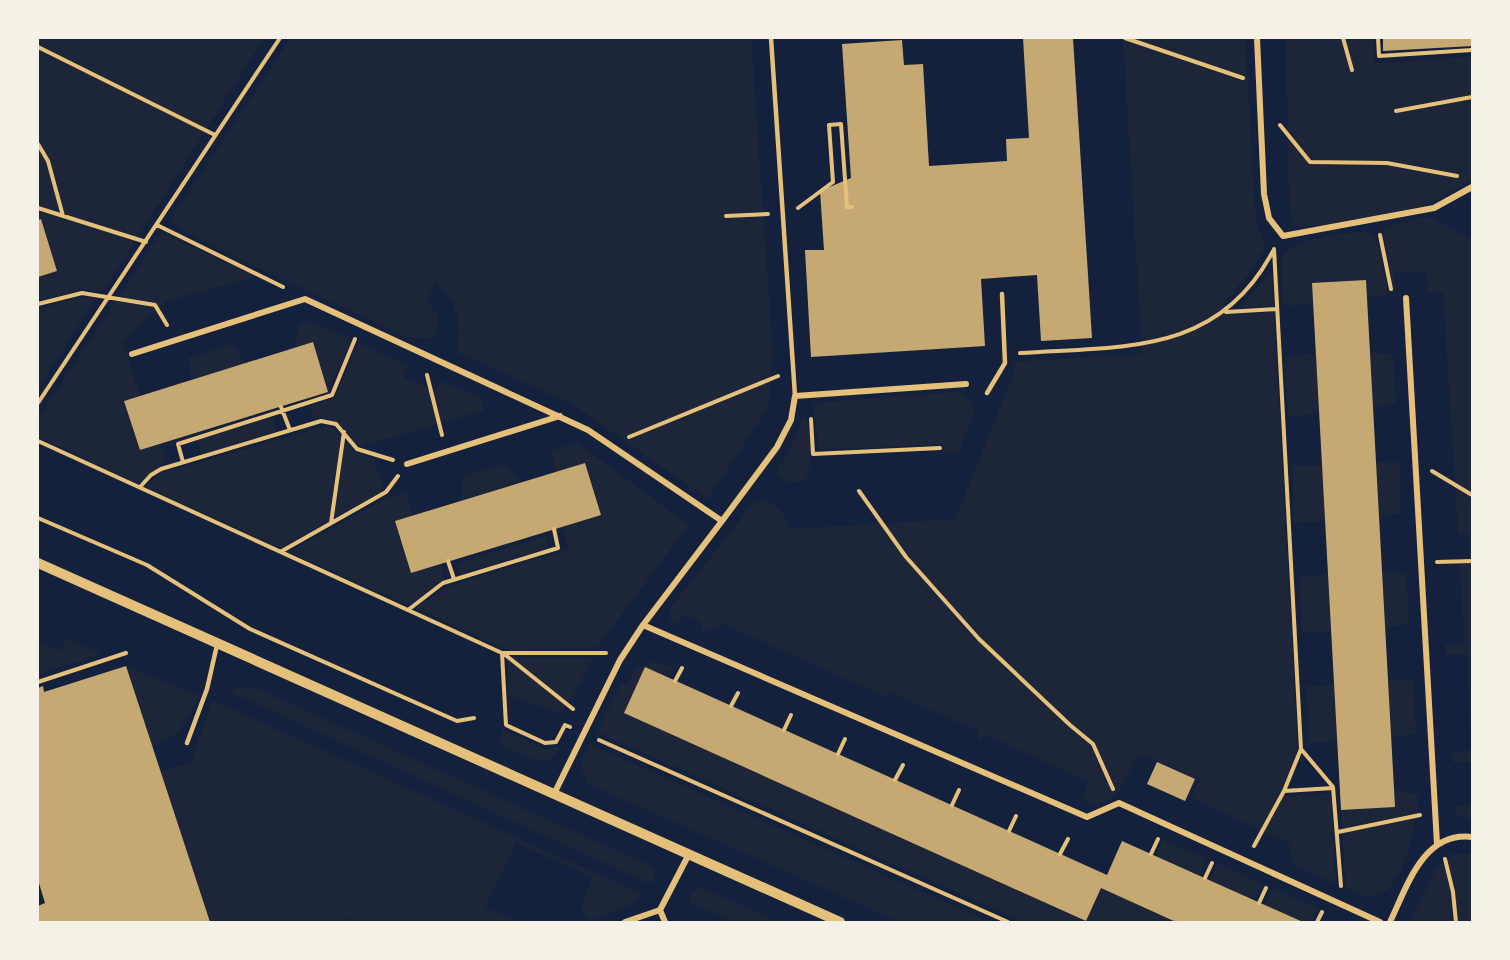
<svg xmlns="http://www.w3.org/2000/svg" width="1510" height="960" viewBox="0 0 1510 960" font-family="'Libre Baskerville',serif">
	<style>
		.green { fill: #1d2539 }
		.building { fill: #c6a872 }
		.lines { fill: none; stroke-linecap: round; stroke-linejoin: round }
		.path { stroke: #e5c07b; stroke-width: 4 }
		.service { stroke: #e5c07b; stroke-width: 4.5 }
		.minor { stroke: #e5c07b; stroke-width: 6 }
		.tertiary { stroke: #e5c07b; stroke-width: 10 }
	</style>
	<rect width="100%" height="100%" fill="#14213d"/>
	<path class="green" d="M38,38H264L104,290L79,289L38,302V277L57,271L41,219L38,220Z
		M291,38H751L773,352L768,407L708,499L572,404L457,352C460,324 460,300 435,283L427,302L437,313V332L433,339L406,337L198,239L169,222Z
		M1123,38H1245L1256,223L1266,246L1251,271L1223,303L1234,314L1274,312L1298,750L1284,797L1331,794L1336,883L1293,865L1289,843L1191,798L1199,781L1139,753C1124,778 1119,814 1081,800L1089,782L984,734L981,740L976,738L979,731L889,692L886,697L723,624L699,634L703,624L684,614L678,624L669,618L672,606L755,501C777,499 782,511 790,529L955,519L1013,375V362L1142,354Z
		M1286,38H1373L1375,63L1472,57V179C1459,187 1445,196 1431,202C1397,215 1330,228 1293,227L1289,201Z
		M1425,217L1432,218L1472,240V789L1471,762L1453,763L1451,752L1471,750L1467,654L1446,655L1445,645L1465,643L1459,563L1470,562L1468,534H1458L1443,292L1428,293L1426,271L1394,273L1395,295L1382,228Z
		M1366,231L1378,242L1388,295L1367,296L1312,283L1313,303L1283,306L1281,259C1295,235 1341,235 1366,231Z
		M161,233L256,276L164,302L123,342L140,396L124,401L140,450L161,444L165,457L160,466L139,484L38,437V419Z
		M1272,271L1274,306L1239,308Z
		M97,297L38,388V309L79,298Z
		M309,320L352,340L328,392L313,343L296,347L298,325Z
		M358,343L409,366L403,377L436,391L441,380L481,398L485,410L358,447L340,425L329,419L314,417L310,406L335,398Z
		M232,344L245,364L191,380L188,358Z
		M1370,352L1393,355L1396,403L1373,409Z
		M1316,354L1319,413L1288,417L1285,356Z
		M958,392L972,401L974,413L961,447L958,451L943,452L942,444L823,450L818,446L814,403Z
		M805,414C811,431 816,468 802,482H787L779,476L778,468L788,453Z
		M271,415L276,431L202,455L197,439Z
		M328,425L342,436L354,451L374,459L384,490L281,548L145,487L159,474Z
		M577,443L689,525L597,647L507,650L416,608L446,587L569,549L562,527L601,515L585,464L557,472L550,451Z
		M1376,462L1400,463L1401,513L1379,517Z
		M503,464L522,483L461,501L463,476Z
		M1292,466H1322L1325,521L1294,523Z
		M406,492L413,516L395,522L410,572L440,563L445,580L435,583V586L408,605L289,552L387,498Z
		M546,536L549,548L461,574L459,563Z
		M1382,571L1406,574L1409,623L1385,629Z
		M1328,574L1331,631L1302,633L1299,577Z
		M66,638L102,654L38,674V641L60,651Z
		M508,657L593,658L562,714L508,695Z
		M652,662L673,668L668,677L645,667L625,713L1085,921L1101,888L1176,922H1023L597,732L622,682L627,685L634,670Z
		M126,666L199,696L178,733L152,746Z
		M1413,679L1416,733L1391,738L1388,680Z
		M1334,685L1337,741L1309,743L1306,686Z
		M245,687H254L651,866L654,868V880L648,883L226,690Z
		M212,700L642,894L630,905L589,921L581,908L592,877L516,843L485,907L518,922H351L349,918L335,922H210L160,771L191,763Z
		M503,729L543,749L560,748L552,759L539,761L504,747L500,742Z
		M590,744L990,922H900L588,784L580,766Z
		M1394,790L1419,795C1416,820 1408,871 1388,889C1382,894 1374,895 1366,897L1346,888L1341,810L1395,807Z
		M1472,805V821L1457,815L1453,806Z
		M1163,840L1207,859L1199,876L1156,856Z
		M1452,854H1472V922H1410L1437,867Z
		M1217,863L1262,884L1254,901L1209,880Z
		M699,888L705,889L779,922H735L689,902L691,893Z
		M1272,888L1318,909L1311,922H1303L1265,905Z"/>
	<path class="building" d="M1023,38H1073L1092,338L1041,341L1037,275L981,279L985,346L811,357L805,250H824L820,191L851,178L842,44L902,40L904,65L923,64L929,166L1007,161L1006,139L1029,138Z
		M1383,38H1472V46L1383,51Z
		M41,219L57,271L38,277V220Z
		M1366,280L1395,807L1341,810L1312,283Z
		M313,342L328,392L140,450L124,401Z
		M585,463L601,515L411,573L395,521Z
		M126,666L210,922H38V906L45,903L38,880V688L43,686L44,692Z
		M645,667L1107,875L1122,841L1303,922H1176L1101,888L1086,921L624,713Z
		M1157,762L1195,779L1185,801L1147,784Z"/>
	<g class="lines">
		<path class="path" d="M1125,38L1243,78
			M1343,38L1352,70
			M1378,38L1379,56L1472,50
			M38,47L215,135
			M1396,111L1472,97
			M1280,125L1310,162L1387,163L1457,176
			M38,144L48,161L63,216
			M38,208L146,242
			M798,208L833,182L829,125L841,124L847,207H852
			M726,216L768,214
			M157,225L283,287
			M1380,235L1391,289
			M1274,249L1301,749L1333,787L1341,886
			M38,304L82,293L155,305L167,325
			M1226,312L1277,309
			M1020,353C1122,346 1218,356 1273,251
			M427,375L442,435
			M38,403L280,38
			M281,407L290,430
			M811,419L813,454L940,448
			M629,437L778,376
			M38,441L502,653L506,725L545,743L556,742L565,725L570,727
			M183,462L178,444L332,395L355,339
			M1432,471L1472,495
			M140,487L151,475L161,469L321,421L336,424L357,449L393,460
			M859,491L906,557L979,639L1070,725L1093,744L1113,789
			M38,518L147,565L250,629L457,721L474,718
			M331,523L344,432
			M282,551L386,492L398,476
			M448,561L454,579
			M1437,562L1472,561
			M408,610L443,583L558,548L554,529
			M502,653H606
			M503,653L573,709
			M675,681L682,668
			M38,682L126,653
			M731,706L738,693
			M784,730L791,715
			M599,740L1008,922
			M838,754L845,739
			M895,780L903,765
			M1284,791L1333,788
			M952,805L959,790
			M1009,831L1016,816
			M1338,832L1420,815
			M1254,846L1284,791L1301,749
			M1060,854L1068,839
			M1151,854L1158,839
			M1445,859L1453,892L1456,922
			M1205,878L1212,863
			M1259,903L1266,888
			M1317,922L1322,912"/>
		<path class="service" d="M771,38L795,396
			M987,393L1005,363L1002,294
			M187,743L207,689L217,645"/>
		<path class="minor" d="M1257,38L1264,194L1269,218L1283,236L1434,208L1472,187
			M1406,298L1437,844
			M132,354L305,299L588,430L722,521L643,625
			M407,464L560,416
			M722,521L777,447L791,420L795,396L966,384
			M554,794L620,660L643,625L1087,817L1119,803L1380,922
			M625,922L660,910
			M665,922L660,910L689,854
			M1390,922C1407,887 1423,831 1472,837"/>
		<path class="tertiary" d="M38,563L840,922"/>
	</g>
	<rect width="1510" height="960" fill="none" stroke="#f6f1e7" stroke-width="78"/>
</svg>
